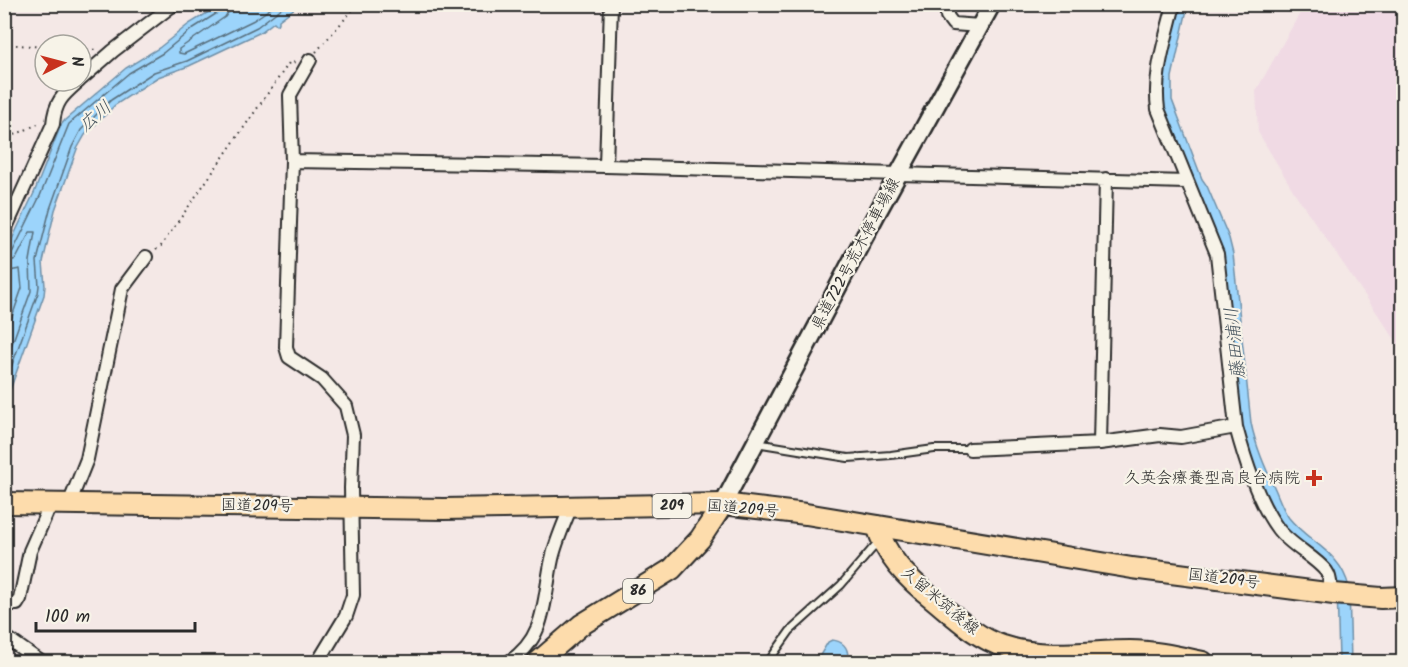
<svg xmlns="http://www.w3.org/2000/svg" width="1408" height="667" viewBox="0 0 1408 667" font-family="Kalam,'Klee One',sans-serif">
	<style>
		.built { fill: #f0dae4 }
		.water { fill: #9cd4fb; stroke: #6f90a8; stroke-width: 1.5 }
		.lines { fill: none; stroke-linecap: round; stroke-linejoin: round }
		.shore { stroke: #586f7e; stroke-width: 1.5 }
		.service-casing { stroke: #2b2b2b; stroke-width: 10 }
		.minor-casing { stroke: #2b2b2b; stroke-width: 16 }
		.secondary-casing { stroke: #2b2b2b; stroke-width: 21 }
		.primary-casing { stroke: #2b2b2b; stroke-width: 24 }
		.trunk-casing { stroke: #2b2b2b; stroke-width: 24 }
		.path { stroke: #2b2b2b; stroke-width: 2; stroke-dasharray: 1.5 4.5; stroke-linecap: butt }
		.service { stroke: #f7f3e8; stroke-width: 6 }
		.minor { stroke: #f7f3e8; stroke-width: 12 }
		.secondary { stroke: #f7f3e8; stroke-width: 16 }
		.primary { stroke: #fddcac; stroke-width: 20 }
		.trunk { stroke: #fddcac; stroke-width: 20 }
		.poi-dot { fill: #c8321e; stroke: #f7f3e8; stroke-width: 2 }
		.labels { text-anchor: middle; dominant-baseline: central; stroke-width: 4.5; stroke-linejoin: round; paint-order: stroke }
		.shield { fill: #f7f3e8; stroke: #686764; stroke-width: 1.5 }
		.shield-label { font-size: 15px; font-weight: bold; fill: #2b2b2b }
		.street-label { font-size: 16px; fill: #2b2b2b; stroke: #f7f3e8 }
		.poi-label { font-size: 16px; fill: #2b2b2b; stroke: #f7f3e8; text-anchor: end }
		.water-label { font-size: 18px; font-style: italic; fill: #47555f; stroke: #f7f3e8 }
	</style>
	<rect width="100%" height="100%" fill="#f4e8e6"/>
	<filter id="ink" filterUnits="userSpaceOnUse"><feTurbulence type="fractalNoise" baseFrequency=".0167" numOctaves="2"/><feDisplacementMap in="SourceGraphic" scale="12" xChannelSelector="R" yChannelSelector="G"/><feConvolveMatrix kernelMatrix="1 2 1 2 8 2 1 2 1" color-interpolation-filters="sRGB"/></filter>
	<g filter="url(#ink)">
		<path class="built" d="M1305,4L1403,5V351L1294,192L1258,132L1256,91Z"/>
		<path class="water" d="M220,5H299L279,20V23L277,25L274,22L261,32L189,66L158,77L115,105L85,135L77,149L55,210L43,262L45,286L44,295L5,404V254L34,193L61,125L65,120L126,68L159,48L189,24Z
			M1179,5H1188L1172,77V100L1202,179L1207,186L1229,238L1233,254L1251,423C1256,447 1265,467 1275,489C1279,498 1283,510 1289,518C1310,544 1340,551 1349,587L1351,662H1340L1339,660L1337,586L1335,578L1289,535L1278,520L1268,502L1252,465L1239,426L1221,247L1192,184L1162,109L1161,74Z
			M832,640C842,641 848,647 848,657L842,662H816L828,642Z"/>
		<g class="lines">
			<path class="shore" d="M230,4L229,11L225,17L179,49V53L184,54L254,20L277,4
				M4,255H9L13,251L40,196L69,124L129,73L163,53L192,29L219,12L222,4
				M4,263L16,259L30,232H35L30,261L31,291L4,366
				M4,272L20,269L22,288L4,340
				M4,387L38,293L39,286L37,261L50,209L72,147L81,130L111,100L154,72L187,61L257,27L287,4"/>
			<defs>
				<path id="service" d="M756,443L848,458L891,455L934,449H970
					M768,662L790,631L841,585L878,542"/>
				<path id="minor" d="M947,4V16L953,24L980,26
					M1174,4C1166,39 1153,73 1158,109L1217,254L1236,427C1244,457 1259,504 1278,529C1290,545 1315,557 1326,571C1331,578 1331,585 1330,593
					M310,60L290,95L292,161L286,347L289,357L322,379L346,406L353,435L351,488L353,595L346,616L318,662
					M81,79L113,51L174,4
					M292,161L606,166L1186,182
					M606,166L611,4
					M4,232L53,124C55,101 63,95 79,81
					M1100,443L1106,179
					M970,449L1100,443L1160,435L1181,437L1236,427
					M69,504L87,459L122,289L146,257
					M4,603L17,604L20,599L30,551L51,503
					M4,636L41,662
					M509,662C547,637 543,600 552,559C556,541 564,524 571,506"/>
				<path id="secondary" d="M723,504L877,213L992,4"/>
				<path id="primary" d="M877,526C886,557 907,578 932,598C953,615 976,638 1003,646C1045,660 1087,651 1130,651C1154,651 1179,657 1203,662
					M538,662L581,625L672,569L700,539L723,504"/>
				<path id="trunk" d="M4,503L444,509L723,504L806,514L1132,568L1334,594L1381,598L1404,597"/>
			</defs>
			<use href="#service" class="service-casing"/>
			<use href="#minor" class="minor-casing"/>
			<use href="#secondary" class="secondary-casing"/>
			<use href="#primary" class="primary-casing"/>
			<use href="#trunk" class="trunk-casing"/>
			<path class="path" d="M4,44L45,47
				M81,49L98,50
				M316,52L357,5
				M4,140L40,123
				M156,250L161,246L289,63L296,62"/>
			<use href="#service" class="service"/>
			<use href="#minor" class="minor"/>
			<use href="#secondary" class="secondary"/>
			<use href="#primary" class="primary"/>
			<use href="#trunk" class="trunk"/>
		</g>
	</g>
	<path class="poi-dot" d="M1311 469h6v6h6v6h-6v6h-6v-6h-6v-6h6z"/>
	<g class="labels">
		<g class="shield">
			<rect x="652.5" y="494" width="39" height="24" rx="4.5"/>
			<rect x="623" y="579" width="30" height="24" rx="4.5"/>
		</g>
		<g class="shield-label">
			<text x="672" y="506">209</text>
			<text x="638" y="591">86</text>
		</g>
		<g class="street-label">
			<text transform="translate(856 254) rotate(-62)">県道722号荒木停車場線</text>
			<text transform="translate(257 506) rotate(1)">国道209号</text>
			<text transform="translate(743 509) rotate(5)">国道209号</text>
			<text transform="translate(1224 579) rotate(7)">国道209号</text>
			<text transform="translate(940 601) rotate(40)">久留米筑後線</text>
		</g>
		<g class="poi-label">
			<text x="1300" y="478">久英会療養型高良台病院</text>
		</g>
		<g class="water-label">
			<text transform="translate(96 117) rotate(-41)">広川</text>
			<text transform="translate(1236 343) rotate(-96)">藤田浦川</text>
		</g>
	</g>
	<rect width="1408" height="667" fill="none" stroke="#f7f3e8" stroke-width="24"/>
	<rect x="12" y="12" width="1384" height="643" fill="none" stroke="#2b2b2b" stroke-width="2" filter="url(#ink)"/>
	<g transform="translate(63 63) rotate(84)"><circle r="28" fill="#f7f3e8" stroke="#a5a39c" stroke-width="1.5"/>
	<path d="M0-4.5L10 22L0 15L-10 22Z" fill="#c8321e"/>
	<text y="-9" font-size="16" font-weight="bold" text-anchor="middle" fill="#2b2b2b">N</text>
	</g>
	<path d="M36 622v9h159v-9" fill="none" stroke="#2b2b2b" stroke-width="3"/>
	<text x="45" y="622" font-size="18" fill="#2b2b2b" stroke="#f7f3e8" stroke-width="4.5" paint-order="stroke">100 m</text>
</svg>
